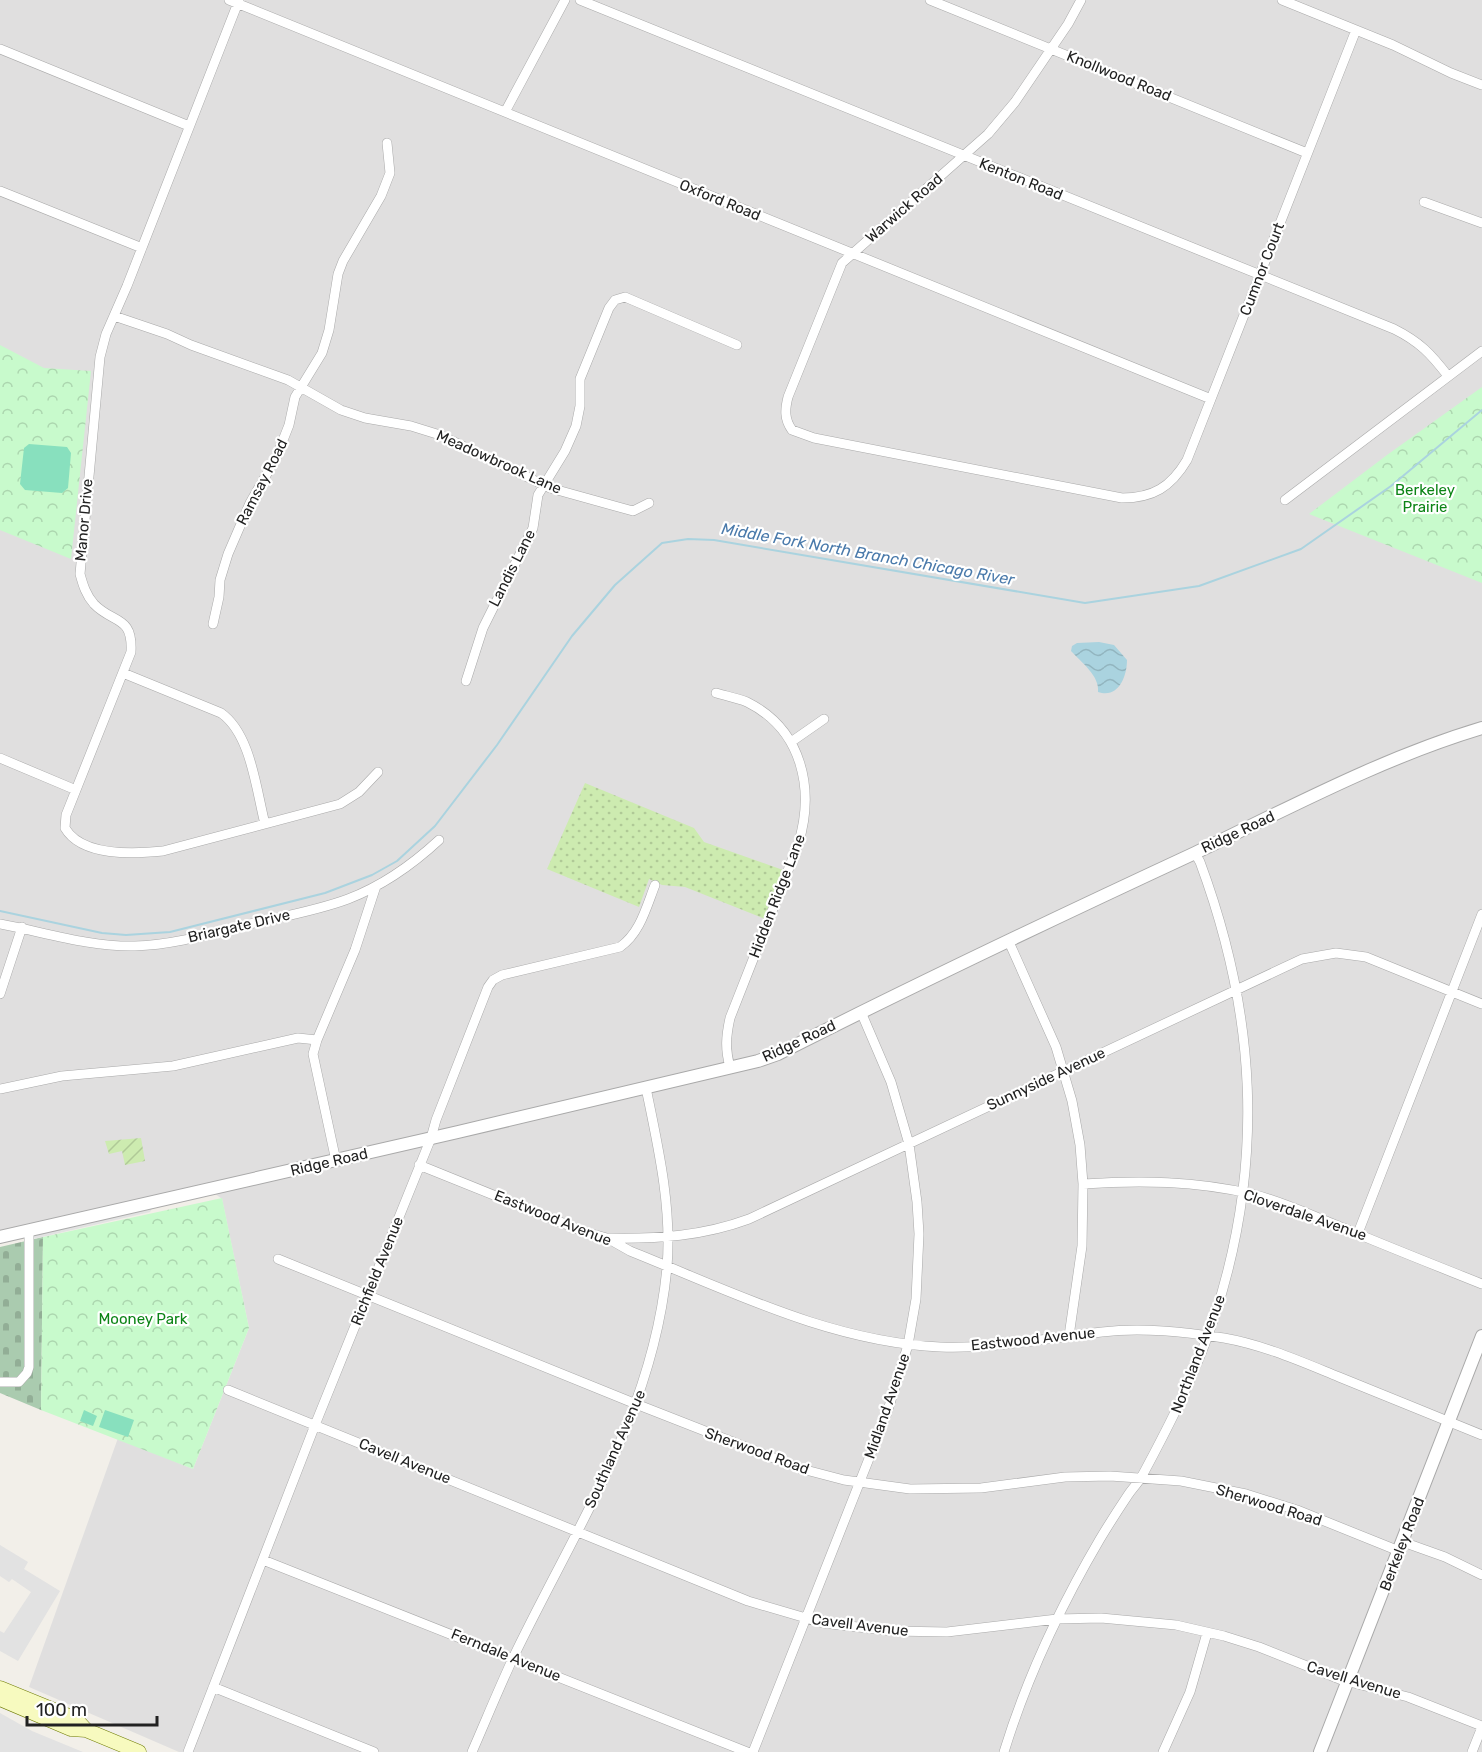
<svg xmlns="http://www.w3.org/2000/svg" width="1482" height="1752" viewBox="0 0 1482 1752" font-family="Rubik,sans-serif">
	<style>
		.residential { fill: #e0dfdf }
		.grass { fill: url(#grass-dots) }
		.cemetery { fill: url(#cemetery-stones) }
		.park { fill: url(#park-crowns) }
		.garden { fill: url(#garden-furrows) }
		.pitch { fill: #88e0be }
		.parking { fill: #e2e2e2 }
		.water { fill: url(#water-waves) }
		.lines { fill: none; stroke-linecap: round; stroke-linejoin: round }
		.stream { stroke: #aad3df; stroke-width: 2 }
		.minor-casing { stroke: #a9a9a9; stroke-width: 10 }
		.tertiary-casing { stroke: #a9a9a9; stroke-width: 14 }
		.secondary-casing { stroke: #707d05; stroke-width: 15 }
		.minor { stroke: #fff; stroke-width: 9 }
		.tertiary { stroke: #fff; stroke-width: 12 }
		.secondary { stroke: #f7fabf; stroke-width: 14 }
		.labels { text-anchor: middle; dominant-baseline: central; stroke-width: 4.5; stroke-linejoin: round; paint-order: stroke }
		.street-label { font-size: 15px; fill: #222; stroke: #fff }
		.park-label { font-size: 15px; fill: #0c8416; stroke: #fff }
		.water-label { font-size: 16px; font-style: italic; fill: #4a7aab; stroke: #fff }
	</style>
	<defs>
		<pattern id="grass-dots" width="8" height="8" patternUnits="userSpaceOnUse" patternTransform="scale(1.5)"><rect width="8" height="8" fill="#cdebb0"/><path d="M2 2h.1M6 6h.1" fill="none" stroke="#b0c997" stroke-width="1.8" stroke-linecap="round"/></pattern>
		<pattern id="cemetery-stones" width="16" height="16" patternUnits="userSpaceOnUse" patternTransform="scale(1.5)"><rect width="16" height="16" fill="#aacbaf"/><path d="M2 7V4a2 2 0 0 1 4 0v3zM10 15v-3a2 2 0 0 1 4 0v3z" fill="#92ae96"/></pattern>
		<pattern id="park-crowns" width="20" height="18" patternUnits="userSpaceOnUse" patternTransform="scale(1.5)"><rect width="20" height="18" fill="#c8facc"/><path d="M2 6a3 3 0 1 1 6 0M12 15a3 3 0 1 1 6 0" fill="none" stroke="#acd6af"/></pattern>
		<pattern id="garden-furrows" width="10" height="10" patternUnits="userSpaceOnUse" patternTransform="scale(1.5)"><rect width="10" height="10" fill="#cdebb0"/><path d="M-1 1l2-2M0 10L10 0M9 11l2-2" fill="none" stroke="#b0c997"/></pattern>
		<pattern id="water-waves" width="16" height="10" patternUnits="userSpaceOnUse" patternTransform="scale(1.5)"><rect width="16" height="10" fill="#aad3df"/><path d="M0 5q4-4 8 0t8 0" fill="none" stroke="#92b5bf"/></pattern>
	</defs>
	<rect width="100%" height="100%" fill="#f2efe9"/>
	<path class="residential" d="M0,0H1482V1752H179L29,1687L118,1438L193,1469L249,1328L222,1199L202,1184L0,1232Z"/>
	<path class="grass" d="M585,783L694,828L704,842L783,870L765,919L685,887L662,885L649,879L639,907L547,869Z"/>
	<path class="cemetery" d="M43,1237L41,1410L0,1393V1247Z"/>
	<path class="park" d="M0,345L44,368L91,371L71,559L0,530Z
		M1482,387V583L1309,514L1387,455Z
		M222,1198L249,1328L193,1469L41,1410L43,1237Z"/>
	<path class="garden" d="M141,1138L145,1161L125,1165L122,1151L109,1154L105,1141Z"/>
	<path class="pitch" d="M29,444L67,447L71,453L68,488L62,493L25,490L20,484L24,448Z
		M84,1410L97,1416L93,1426L80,1421Z
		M105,1410L134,1420L128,1437L99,1427Z"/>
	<path class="parking" d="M153,1207L150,1212L29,1240V1235Z
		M0,1545L28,1562L24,1569L60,1591L18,1661L0,1651V1631L4,1633L31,1592L12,1579L9,1582L0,1576Z
		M0,1713L32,1731L83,1752H0Z"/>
	<path class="water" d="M1099,642L1114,645L1127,660C1127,677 1118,699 1098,692C1100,676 1081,662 1071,651L1072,646L1077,643Z"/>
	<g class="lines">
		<path class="stream" d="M0,911L102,933L126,935L170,932L325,893L372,875L397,861L435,826L497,745L572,636L615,585L662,543L688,539L714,540L1085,603L1199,586L1301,549L1391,486L1482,410"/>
		<defs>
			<path id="minor" d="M229,0L1211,399
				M239,0L127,286L106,334L100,357L80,574C83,585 86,595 94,604C113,624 133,615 131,652L66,815L65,828C82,857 134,854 163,851L340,804L359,792L378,772
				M580,0L1394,329C1420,342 1431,354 1448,376
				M930,0L1307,153
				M1081,0L1068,24L1051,49L1015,102L988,134L842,263L788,397C785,409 784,419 792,430L814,438L1122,498C1153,498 1171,487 1187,460L1356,30
				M1282,0L1393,45L1451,73L1482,85
				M0,49L189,126
				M505,112L565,0
				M0,191L142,248
				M1424,202L1482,223
				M114,316L167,334L191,345L288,380L341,410L365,418L411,426L440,435L550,488L633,511L649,503
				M1285,500L1482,351
				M213,624L219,597L220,580L228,554L250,503L276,458L289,425L295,397L322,353L329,330L338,274L343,261L381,196L390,173L387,143
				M123,673L221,713C251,734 256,789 265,824
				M466,681L483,628L533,528L538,495L565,451L576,426L580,406V379L609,308L615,300L625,297L737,345
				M716,693C726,696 737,698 747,702C803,730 815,790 798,845L730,1018C726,1036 725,1049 730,1067
				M791,742L824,719
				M0,758L76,790
				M0,924C44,932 89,947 135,946C173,945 210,934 246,925C280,917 316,911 348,899C382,886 412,865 439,840
				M1009,942L1056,1047L1072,1101L1080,1145L1083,1184L1082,1246L1069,1336
				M0,994L22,927
				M0,1089L62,1076L173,1066L298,1038L317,1040
				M336,1161L313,1054L317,1040L355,950L376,886
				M419,1165L585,1232L607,1238L630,1251C730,1291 831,1342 940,1347C995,1349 1047,1338 1102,1332C1142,1327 1184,1332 1224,1338C1264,1345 1302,1362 1339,1377C1387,1396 1434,1416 1482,1435
				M1083,1184C1141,1180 1195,1181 1252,1194C1284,1202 1315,1217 1346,1229C1391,1248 1437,1266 1482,1284
				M1358,1233L1482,914
				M609,1238C658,1239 703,1236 749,1219L1302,959L1336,953L1366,957L1482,1004
				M278,1259L636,1404L802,1469L844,1480L910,1489L981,1488L1065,1477L1110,1476L1181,1481L1246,1494L1297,1510L1399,1551
				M0,1382H19L27,1373L29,1367V1231
				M228,1390L748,1601L823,1623L893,1631L947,1632L1057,1619L1101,1618L1176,1625L1224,1636L1259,1647L1342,1680L1408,1697L1482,1726
				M1403,1542L1445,1557L1482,1575
				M263,1560L747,1752
				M213,1687L374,1752
				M188,1752L315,1425L431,1138L436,1120L488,987L493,980L502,975L620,947C640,933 646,908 655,885
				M472,1752C486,1720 499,1688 514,1656C575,1529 654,1412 667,1267C672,1207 658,1146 646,1088
				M753,1752L887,1413L908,1345L916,1299L919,1234L917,1202L909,1144L891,1082L861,1012
				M1004,1752C1027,1677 1060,1607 1100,1539C1109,1524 1118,1510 1128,1495C1132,1489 1138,1483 1142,1476C1170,1424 1197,1371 1215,1315C1265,1161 1256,1013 1200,862L1195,853
				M1163,1752L1190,1692L1207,1633
				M1472,1752L1482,1727"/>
			<path id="tertiary" d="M0,1237L458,1132L758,1061L778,1054C916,984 1055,918 1195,853C1289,808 1382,758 1482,728
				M1320,1752L1482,1336"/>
			<path id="secondary" d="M0,1688L76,1719L86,1730
				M0,1699L71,1729L86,1730L139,1752"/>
		</defs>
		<use href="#minor" class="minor-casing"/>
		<use href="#tertiary" class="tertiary-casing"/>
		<use href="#secondary" class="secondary-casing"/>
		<use href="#minor" class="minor"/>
		<use href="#tertiary" class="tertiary"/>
		<use href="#secondary" class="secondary"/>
	</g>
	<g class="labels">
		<g class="street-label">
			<text transform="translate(1119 76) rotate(22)">Knollwood Road</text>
			<text transform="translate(1021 179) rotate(22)">Kenton Road</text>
			<text transform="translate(720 200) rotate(22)">Oxford Road</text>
			<text transform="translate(904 208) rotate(-41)">Warwick Road</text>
			<text transform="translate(1262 269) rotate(-69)">Cumnor Court</text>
			<text transform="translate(499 462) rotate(24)">Meadowbrook Lane</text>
			<text transform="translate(262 482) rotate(-63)">Ramsay Road</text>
			<text transform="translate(84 520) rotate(-85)">Manor Drive</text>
			<text transform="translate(512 568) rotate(-63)">Landis Lane</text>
			<text transform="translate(1238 832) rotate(-25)">Ridge Road</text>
			<text transform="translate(777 896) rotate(-69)">Hidden Ridge Lane</text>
			<text transform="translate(239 926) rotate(-13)">Briargate Drive</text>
			<text transform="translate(799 1041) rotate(-25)">Ridge Road</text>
			<text transform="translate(1046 1079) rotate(-25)">Sunnyside Avenue</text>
			<text transform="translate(329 1162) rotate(-13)">Ridge Road</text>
			<text transform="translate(1305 1215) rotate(19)">Cloverdale Avenue</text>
			<text transform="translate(553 1218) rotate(22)">Eastwood Avenue</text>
			<text transform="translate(377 1271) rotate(-68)">Richfield Avenue</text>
			<text transform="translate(1033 1339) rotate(-6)">Eastwood Avenue</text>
			<text transform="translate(1198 1354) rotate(-69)">Northland Avenue</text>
			<text transform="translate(887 1406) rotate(-71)">Midland Avenue</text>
			<text transform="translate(615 1449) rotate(-66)">Southland Avenue</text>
			<text transform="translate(757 1451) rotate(20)">Sherwood Road</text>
			<text transform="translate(405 1461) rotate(22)">Cavell Avenue</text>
			<text transform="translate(1269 1505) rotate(17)">Sherwood Road</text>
			<text transform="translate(1402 1544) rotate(-69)">Berkeley Road</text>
			<text transform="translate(860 1625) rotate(7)">Cavell Avenue</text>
			<text transform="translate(506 1655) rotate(22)">Ferndale Avenue</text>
			<text transform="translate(1354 1680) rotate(17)">Cavell Avenue</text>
		</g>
		<g class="park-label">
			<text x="1425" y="490">Berkeley<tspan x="1425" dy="17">Prairie</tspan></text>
			<text x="143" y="1319">Mooney Park</text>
		</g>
		<g class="water-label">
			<text transform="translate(868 554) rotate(10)">Middle Fork North Branch Chicago River</text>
		</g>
	</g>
	<path d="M27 1716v9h130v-9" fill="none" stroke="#222222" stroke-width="3"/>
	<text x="36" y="1716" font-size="18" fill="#222222" stroke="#ffffff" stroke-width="4.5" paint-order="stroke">100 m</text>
</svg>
